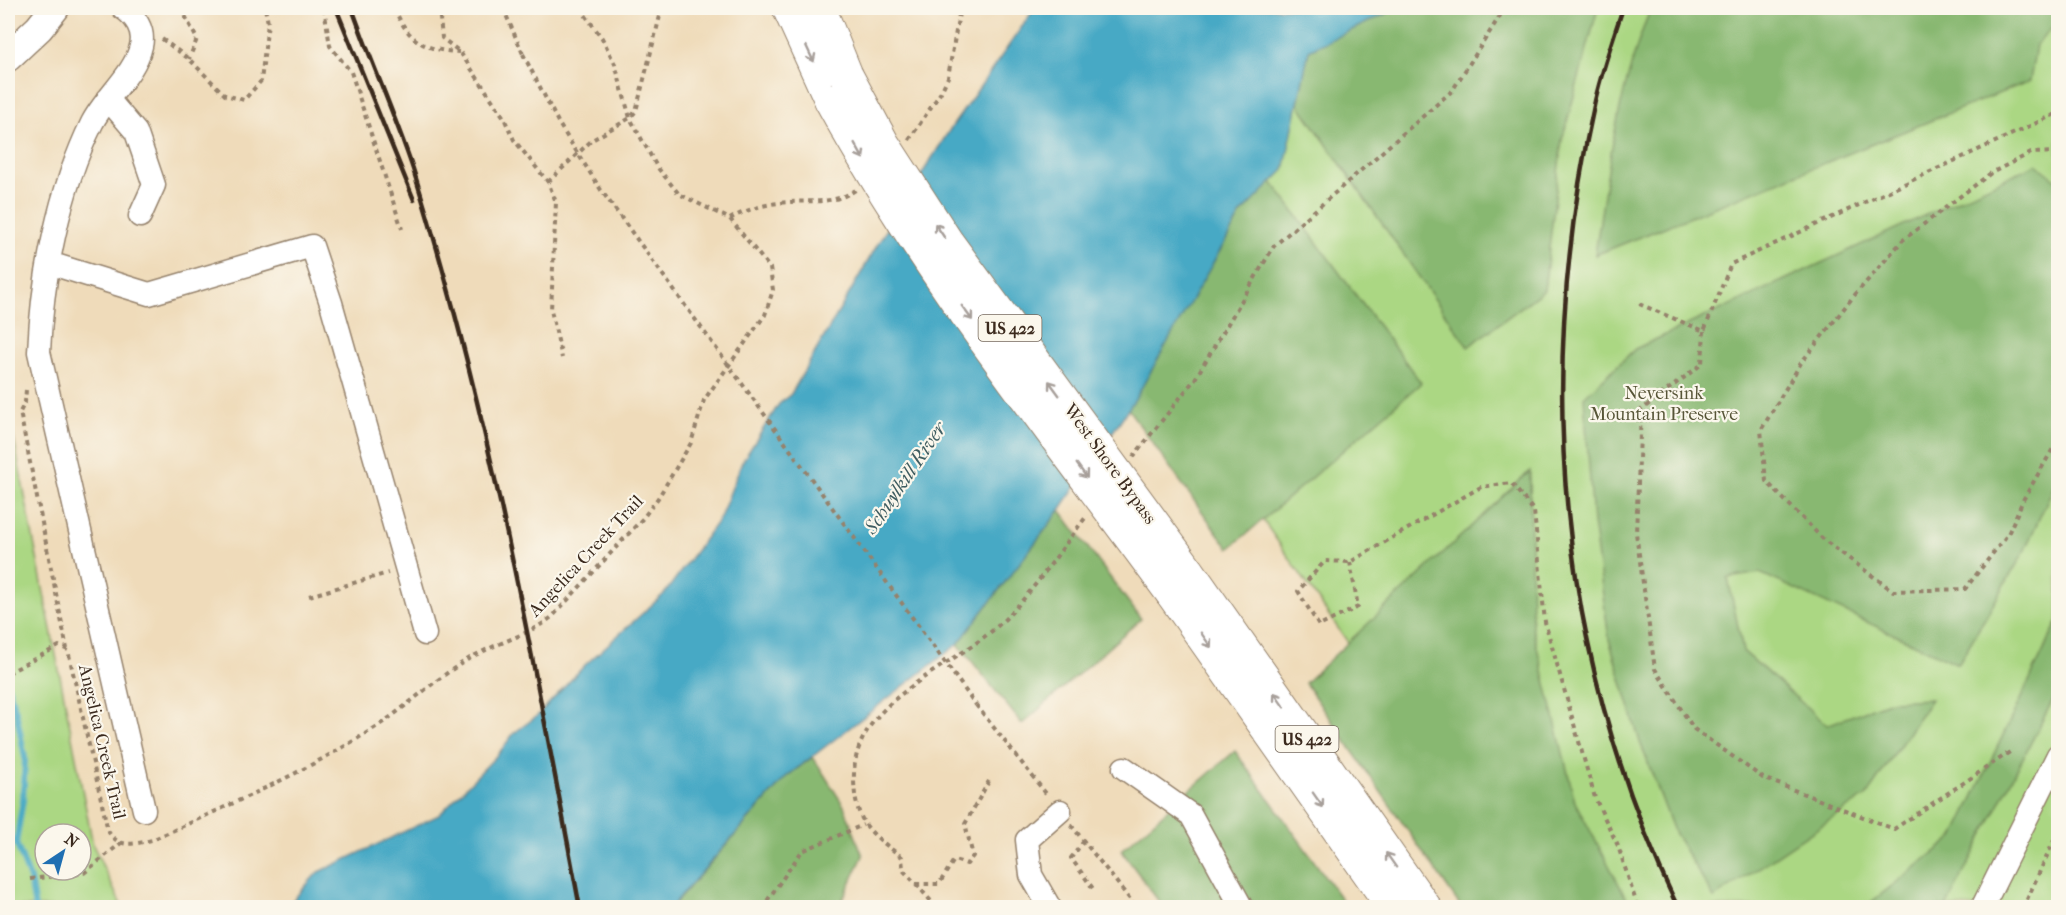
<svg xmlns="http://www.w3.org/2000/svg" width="2066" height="915" viewBox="0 0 2066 915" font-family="'IM FELL French Canon',serif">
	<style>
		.green { fill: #abd783; stroke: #738050; stroke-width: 1.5; fill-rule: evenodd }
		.forest { fill: #88b871; stroke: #627148; stroke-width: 1.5 }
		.water { fill: #46a9c5; stroke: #406a72; stroke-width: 1.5 }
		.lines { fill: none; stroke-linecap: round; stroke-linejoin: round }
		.stream { stroke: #46a9c5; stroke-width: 6 }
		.minor-casing { stroke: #95826c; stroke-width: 25 }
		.major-casing { stroke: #95826c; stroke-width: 31 }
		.highway-casing { stroke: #95826c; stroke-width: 35 }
		.path { stroke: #95826c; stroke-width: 4; stroke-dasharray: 4.5 4.5; stroke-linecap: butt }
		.minor { stroke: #fff; stroke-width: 22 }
		.major { stroke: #fff; stroke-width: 28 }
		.highway { stroke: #fff; stroke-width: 33 }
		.rail { stroke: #3b2a1e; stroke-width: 4.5 }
		.highway-bridge-casing { stroke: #95826c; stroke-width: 35; stroke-linecap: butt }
		.path-bridge { stroke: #95826c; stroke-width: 4; stroke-dasharray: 4.5 4.5; stroke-linecap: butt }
		.highway-bridge { stroke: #fff; stroke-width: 33 }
		.oneway { stroke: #a79f9a }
		.labels { text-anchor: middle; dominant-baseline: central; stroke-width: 4.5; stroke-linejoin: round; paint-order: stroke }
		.shield { fill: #fbf7ec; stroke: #75685c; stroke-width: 1.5 }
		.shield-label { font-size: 16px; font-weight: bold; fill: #3b2a1e }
		.park-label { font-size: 18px; fill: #575537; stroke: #fbf7ec }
		.street-label { font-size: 18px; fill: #3b2a1e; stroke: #fbf7ec }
		.water-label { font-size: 20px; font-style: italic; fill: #3f5d61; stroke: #fbf7ec }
	</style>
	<rect width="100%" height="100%" fill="#fbf7ec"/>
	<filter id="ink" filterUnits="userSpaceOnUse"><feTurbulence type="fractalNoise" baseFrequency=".0167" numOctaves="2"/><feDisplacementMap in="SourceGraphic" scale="12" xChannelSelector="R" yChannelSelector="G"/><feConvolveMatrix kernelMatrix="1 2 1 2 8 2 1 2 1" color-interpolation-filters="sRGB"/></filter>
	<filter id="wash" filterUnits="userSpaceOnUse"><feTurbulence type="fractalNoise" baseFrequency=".008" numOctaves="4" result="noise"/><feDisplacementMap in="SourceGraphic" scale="24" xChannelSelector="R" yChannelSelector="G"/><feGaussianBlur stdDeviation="1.35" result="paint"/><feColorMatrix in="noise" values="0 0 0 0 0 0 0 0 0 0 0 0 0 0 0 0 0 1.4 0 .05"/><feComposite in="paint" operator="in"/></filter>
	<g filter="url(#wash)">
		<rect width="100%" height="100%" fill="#efdbba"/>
		<path class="green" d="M1398,8H2058V907H1532L1155,365L1241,214L1284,170L1309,50Z
			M8,409L93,845L122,907H8ZM45,834H81V870H45Z"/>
		<path class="forest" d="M1398,8H1598L1562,140L1544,290L1468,347L1298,103L1309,50Z
			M1651,8H2058V22L2036,45L2030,81L1595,255C1607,171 1619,86 1651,8Z
			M2036,164L2058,181V477L2023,554L1958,664L1760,573L1728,578L1743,651L1827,725L1891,701L1931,699L1867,795L1714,898L1675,834L1640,742L1609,639L1593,522L1584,397L1635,349Z
			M1272,182L1421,383L1229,549L1128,409L1241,214Z
			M1530,471L1532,627L1575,802L1631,907H1461L1305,683Z
			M1060,510L1141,619L1022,724L958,644Z
			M2058,621V690L1946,907H1865L1954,837Z
			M1235,751L1347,907H1163L1121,850Z
			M813,757L844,806L863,856L839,907L671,908L786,777Z"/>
		<path class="water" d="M1035,8H1398L1309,50L1284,170L1241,214L1135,399L1060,510L958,644L786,777L671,907L286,908L317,873L439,815L499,753L514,733L537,716L584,666L665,593L720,518L742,462L779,404L791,394L879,242L949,131Z"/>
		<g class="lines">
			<path class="stream" d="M8,687L16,712L25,758L23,800L16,843L30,879L35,908"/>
		</g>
	</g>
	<g filter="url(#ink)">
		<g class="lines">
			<defs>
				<path id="minor" d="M123,8C135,16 145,30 141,46C135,74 105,97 92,123C59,190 42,277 39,352L144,810
					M108,99L136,132L154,185L140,216
					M49,263L149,294L312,246L331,303L425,634
					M1124,768L1191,815L1242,908
					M1050,908L1031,875L1027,840L1060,811
					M1982,908L2058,755"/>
				<path id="major" d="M8,57L39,28L55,8"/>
				<path id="highway" d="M789,8L831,100
					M819,8L846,75
					M1188,571L1425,908
					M1172,593L1394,908"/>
			</defs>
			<use href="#minor" class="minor-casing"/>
			<use href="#major" class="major-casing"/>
			<use href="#highway" class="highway-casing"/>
			<path class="path" d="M181,8L197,39L189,59
				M324,8L330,46L351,72L402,229
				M394,8C409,41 423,50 459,52
				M439,8L442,38L460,52L503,116L514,140L548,182L556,202L551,310L562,358
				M503,8L523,54
				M162,39L189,59L225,95L244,100L261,81L268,23L265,8
				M909,140L941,92L948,77L960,8
				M2058,152L2031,153L1991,173L1903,240L1853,297L1801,363L1761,430L1766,481L1824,540L1893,591L1965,589L2008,534L2023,500L2058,440
				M548,182L592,140L630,118L636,111L662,8
				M730,219C747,209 768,203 789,202C814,200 834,205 857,189
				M1639,304L1704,331L1731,264L2058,113
				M1704,331L1702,364L1641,410L1636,533L1655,669L1694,729L1763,778L1894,829L2013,750
				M26,390L25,402L20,412L67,649
				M1133,457L1195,379L1274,246L1452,91L1505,8
				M1350,562L1358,607L1319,626L1298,591L1325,561L1350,562L1481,487L1511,483L1534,511L1545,622L1595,798L1618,846L1638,908
				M309,596L388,573
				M8,673L59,646L68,650L108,831C119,849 134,844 152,840C229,805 307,772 379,725C409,705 435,679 467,660C494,643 526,637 552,617L643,518L658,498L691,443L704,400L765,315L773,290L770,268L730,219L679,194L657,167L630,118L615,64L602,38L580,8
				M976,705L1048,796
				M989,781L965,824L973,856L967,864L954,860L939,884H916L903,870L902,857C870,833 855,823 854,780C851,697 957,669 1006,618C1036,588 1060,550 1086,517
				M1071,825L1137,908
				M1084,841L1071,858L1094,890
				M30,879L84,873L121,843
				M916,884L937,908
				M762,908L802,851L863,825
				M2023,908L2058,832"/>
			<use href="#minor" class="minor"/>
			<use href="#major" class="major"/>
			<use href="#highway" class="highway"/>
			<path class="rail" d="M336,8L414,200
				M352,8C371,62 395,115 413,169C489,410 533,660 580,908
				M1623,8C1613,38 1602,70 1595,101C1534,375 1556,653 1678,908"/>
			<defs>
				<path id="highway-bridge" d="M846,75L883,144L946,241L1188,571
					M831,100C927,275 1054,432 1172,593"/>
			</defs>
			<use href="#highway-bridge" class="highway-bridge-casing"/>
			<path class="path-bridge" d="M523,54L559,124L601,190L976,705"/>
			<use href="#highway-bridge" class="highway-bridge"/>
		</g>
		<defs><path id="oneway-shaft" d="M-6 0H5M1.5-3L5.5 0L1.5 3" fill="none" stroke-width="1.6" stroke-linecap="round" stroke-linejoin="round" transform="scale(1.5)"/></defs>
		<g class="oneway">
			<use href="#oneway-shaft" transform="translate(810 54) rotate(65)"/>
			<use href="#oneway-shaft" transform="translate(859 151) rotate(61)"/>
			<use href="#oneway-shaft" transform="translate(940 231) rotate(-124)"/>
			<use href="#oneway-shaft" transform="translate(967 313) rotate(54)"/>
			<use href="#oneway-shaft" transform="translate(1054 388) rotate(-126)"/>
			<use href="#oneway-shaft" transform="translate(1082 471) rotate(54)"/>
			<use href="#oneway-shaft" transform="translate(1206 640) rotate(55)"/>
			<use href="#oneway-shaft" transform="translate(1279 700) rotate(-125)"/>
			<use href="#oneway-shaft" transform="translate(1318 800) rotate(55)"/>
			<use href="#oneway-shaft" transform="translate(1391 860) rotate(-125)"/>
		</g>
	</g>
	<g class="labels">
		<g class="shield">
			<rect x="978.5" y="315" width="63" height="26" rx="4.5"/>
			<rect x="1275.5" y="726" width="63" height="26" rx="4.5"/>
		</g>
		<g class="shield-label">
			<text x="1010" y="328">US 422</text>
			<text x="1307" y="739">US 422</text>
		</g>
		<g class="park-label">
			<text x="1664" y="393">Neversink<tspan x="1664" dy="21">Mountain Preserve</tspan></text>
		</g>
		<g class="street-label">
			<text transform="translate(1110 464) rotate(54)">West Shore Bypass</text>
			<text transform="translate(586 556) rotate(-47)">Angelica Creek Trail</text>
			<text transform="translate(102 742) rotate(77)">Angelica Creek Trail</text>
		</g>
		<g class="water-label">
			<text transform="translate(905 478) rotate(-56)">Schuylkill River</text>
		</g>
	</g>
	<rect width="2066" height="915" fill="none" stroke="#fbf7ec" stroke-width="30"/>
	<g transform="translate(63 852) rotate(36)"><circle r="28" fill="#fbf7ec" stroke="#aea59a" stroke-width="1.5"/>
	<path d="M0-4.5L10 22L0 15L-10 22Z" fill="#1f6fb2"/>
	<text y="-9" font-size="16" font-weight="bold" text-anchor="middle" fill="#3b2a1e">N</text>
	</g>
</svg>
